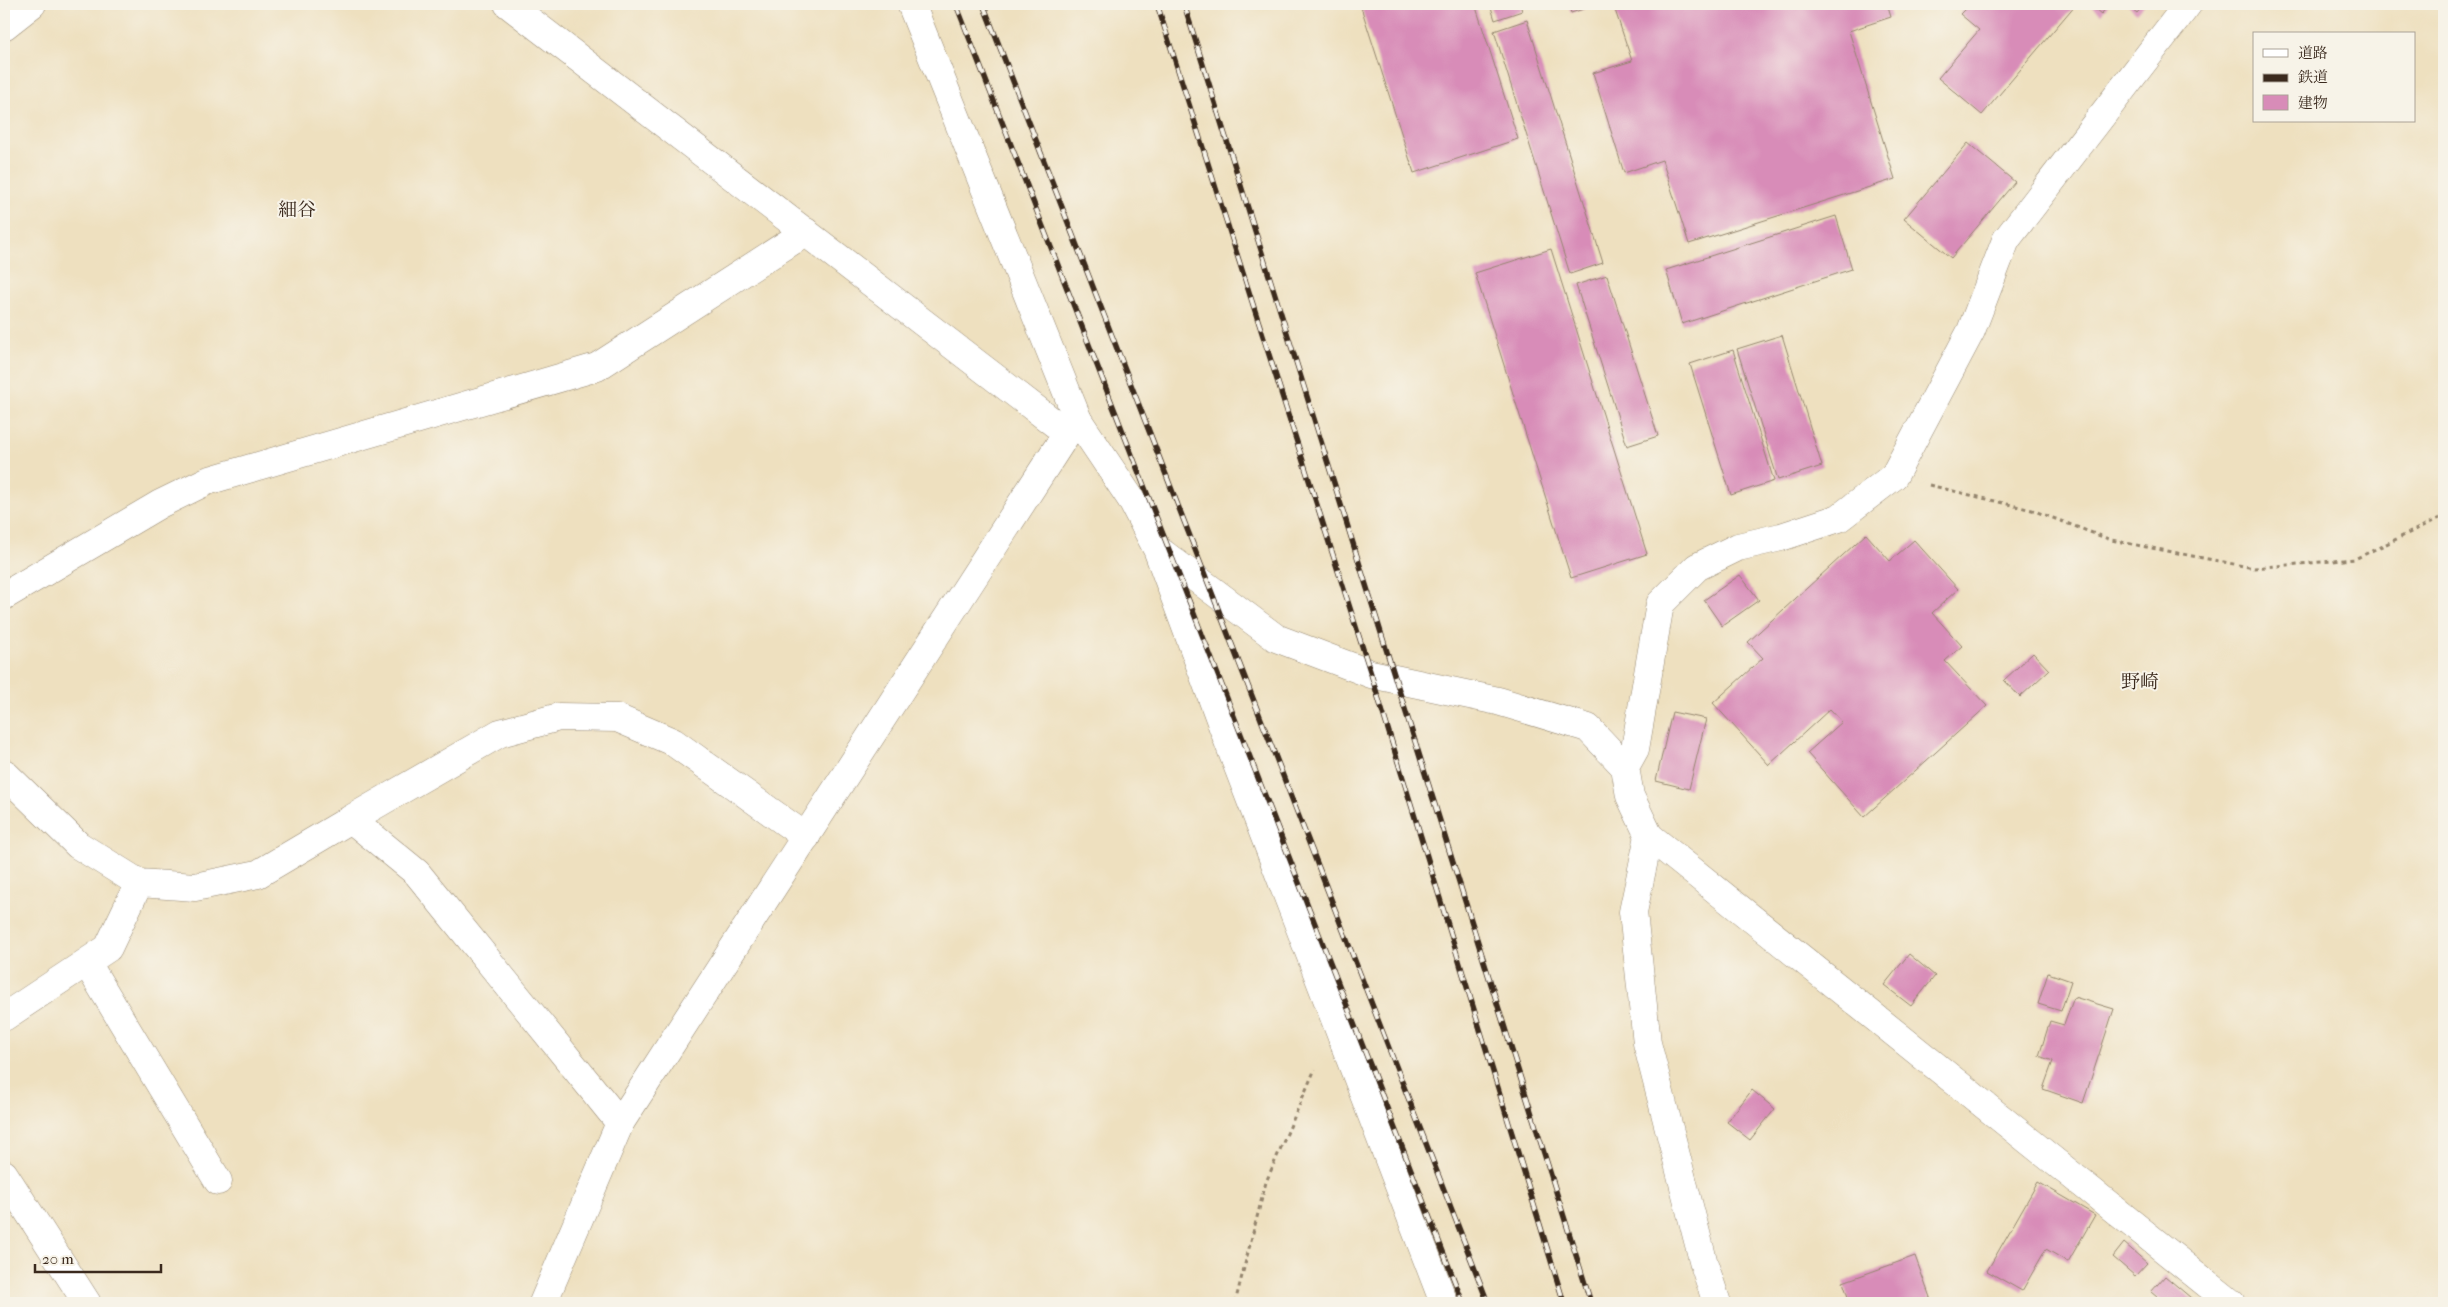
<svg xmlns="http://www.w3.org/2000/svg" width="2448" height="1307" viewBox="0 0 2448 1307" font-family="'IM FELL French Canon','Noto Serif JP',serif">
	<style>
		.building { fill: #d88cb8 }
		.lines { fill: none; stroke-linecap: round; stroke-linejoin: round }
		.minor-casing { stroke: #94856e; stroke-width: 29 }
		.tertiary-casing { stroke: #94856e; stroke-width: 29 }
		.path { stroke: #94856e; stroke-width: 3; stroke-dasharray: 4 4; stroke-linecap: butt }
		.minor { stroke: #fff; stroke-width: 28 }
		.tertiary { stroke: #fff; stroke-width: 28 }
		.rail-casing { stroke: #3b2a1e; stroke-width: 5.5 }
		.rail { stroke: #f7f3e8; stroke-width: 4; stroke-dasharray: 11; stroke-linecap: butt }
		.labels { text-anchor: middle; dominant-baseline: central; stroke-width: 4; stroke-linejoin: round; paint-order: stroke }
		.quarter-label { font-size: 19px; fill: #3b2a1e; stroke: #f7f3e8 }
	</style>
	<rect width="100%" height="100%" fill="#f7f3e8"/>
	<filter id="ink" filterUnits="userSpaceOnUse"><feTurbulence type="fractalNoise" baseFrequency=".02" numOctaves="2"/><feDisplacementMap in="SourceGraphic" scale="10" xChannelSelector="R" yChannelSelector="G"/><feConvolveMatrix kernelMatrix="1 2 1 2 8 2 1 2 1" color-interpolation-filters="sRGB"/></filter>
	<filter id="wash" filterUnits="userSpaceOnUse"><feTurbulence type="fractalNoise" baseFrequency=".0096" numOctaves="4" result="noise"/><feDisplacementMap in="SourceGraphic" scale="20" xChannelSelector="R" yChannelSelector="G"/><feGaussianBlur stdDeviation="1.12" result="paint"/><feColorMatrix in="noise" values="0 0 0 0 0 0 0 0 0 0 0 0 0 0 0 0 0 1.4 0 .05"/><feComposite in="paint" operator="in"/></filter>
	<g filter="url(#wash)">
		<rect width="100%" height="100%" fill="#eee0bf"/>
		<g id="blocks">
			<path class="building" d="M1360,4H1475L1518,139L1414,173Z
				M1490,4H1520L1522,11L1495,20Z
				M1568,4H1599L1571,13Z
				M1613,4H1699V6L1706,4H1887L1891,17L1849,31L1895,179L1689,244L1662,160L1624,173L1593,73L1632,61Z
				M1970,4H2076L1982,115L1938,78L1979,30L1960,14Z
				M2089,4H2110L2101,14Z
				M2126,4H2145L2137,13Z
				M1527,20L1603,263L1570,274L1494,31Z
				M1968,143L2015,182L1951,258L1904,219Z
				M1836,216L1852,269L1682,324L1666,270Z
				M1551,249L1647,554L1571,578L1475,273Z
				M1607,275L1658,436L1627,446L1576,285Z
				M1782,335L1822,466L1778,480L1737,349Z
				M1733,350L1774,481L1731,495L1690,364Z
				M1866,534L1890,561L1914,540L1958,589L1932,613L1962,646L1945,661L1987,706L1864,817L1807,753L1842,722L1830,709L1769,765L1713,703L1763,658L1748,642Z
				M1740,575L1759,600L1722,626L1704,600Z
				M2033,653L2049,670L2020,697L2004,680Z
				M1672,712L1706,719L1689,789L1656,781Z
				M1909,954L1935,976L1911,1006L1884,985Z
				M2048,973L2071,981L2061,1011L2038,1004Z
				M2074,997L2114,1009L2083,1103L2043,1089L2053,1061L2039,1056L2050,1021L2064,1025Z
				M1752,1090L1775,1109L1750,1140L1727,1122Z
				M2038,1182L2095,1215L2068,1262L2046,1249L2022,1291L1987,1271Z
				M2124,1243L2147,1263L2135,1276L2113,1257Z
				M1915,1256L1932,1303H1850L1843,1282Z
				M2165,1276L2197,1303H2164L2151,1292Z"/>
		</g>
	</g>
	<g filter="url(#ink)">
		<use href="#blocks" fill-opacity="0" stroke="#94856e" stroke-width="1"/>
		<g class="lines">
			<defs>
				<path id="minor" d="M508,4L1067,433
					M4,26L32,4
					M1078,420L1131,499L1157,549L1228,741L1444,1303
					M1157,549L1276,638L1371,674L1498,701L1588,728L1625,767L1630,796L1649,836L2231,1303
					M4,596L160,504L207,481L597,367L806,232
					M1625,767L1635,749L1660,604L1697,567L1738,547L1781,537L1839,518L1894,476L1971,331L2006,240L2188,4
					M4,773L78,845L139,883L195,887L258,874L351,819L417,873L620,1123
					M351,819L500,733L559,717L617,718L673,742L806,837
					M1649,836L1633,912L1647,1043L1704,1264L1717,1303
					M87,963L218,1181
					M4,1017L108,948L139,883
					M4,1174L87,1303"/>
				<path id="tertiary" d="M543,1303L620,1123L1067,433L1078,420L911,4"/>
			</defs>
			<use href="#minor" class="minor-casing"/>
			<use href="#tertiary" class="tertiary-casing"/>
			<path class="path" d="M1929,485L2032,510L2111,540L2254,568L2355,559L2444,516
				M1235,1303L1266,1182L1315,1069"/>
			<use href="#minor" class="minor"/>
			<use href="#tertiary" class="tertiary"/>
			<defs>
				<path id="rail" d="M956,4L1463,1303
					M983,4L1488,1303
					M1157,4L1371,674L1564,1303
					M1184,4L1591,1303"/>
			</defs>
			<use href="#rail" class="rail-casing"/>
			<use href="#rail" class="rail"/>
		</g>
	</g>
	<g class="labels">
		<g class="quarter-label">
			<text x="297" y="210">細谷</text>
			<text x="2140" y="682">野崎</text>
		</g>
	</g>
	<rect width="2448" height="1307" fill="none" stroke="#f7f3e8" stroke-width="20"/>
	<rect x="2253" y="32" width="162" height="90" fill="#f7f3e8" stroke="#aca397"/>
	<rect x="2263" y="49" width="25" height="8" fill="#ffffff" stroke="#aca397"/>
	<text x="2298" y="58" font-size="15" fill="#3b2a1e">道路</text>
	<rect x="2263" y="74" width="25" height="8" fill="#3b2a1e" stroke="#aca397"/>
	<text x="2298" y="82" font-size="15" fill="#3b2a1e">鉄道</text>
	<rect x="2263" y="95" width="25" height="15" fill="#d88cb8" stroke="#aca397"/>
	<text x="2298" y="108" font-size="15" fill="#3b2a1e">建物</text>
	<path d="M35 1264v8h126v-8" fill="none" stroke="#3b2a1e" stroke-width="2.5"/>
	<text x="42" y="1264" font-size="15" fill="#3b2a1e" stroke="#f7f3e8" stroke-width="4" paint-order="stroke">20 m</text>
</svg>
